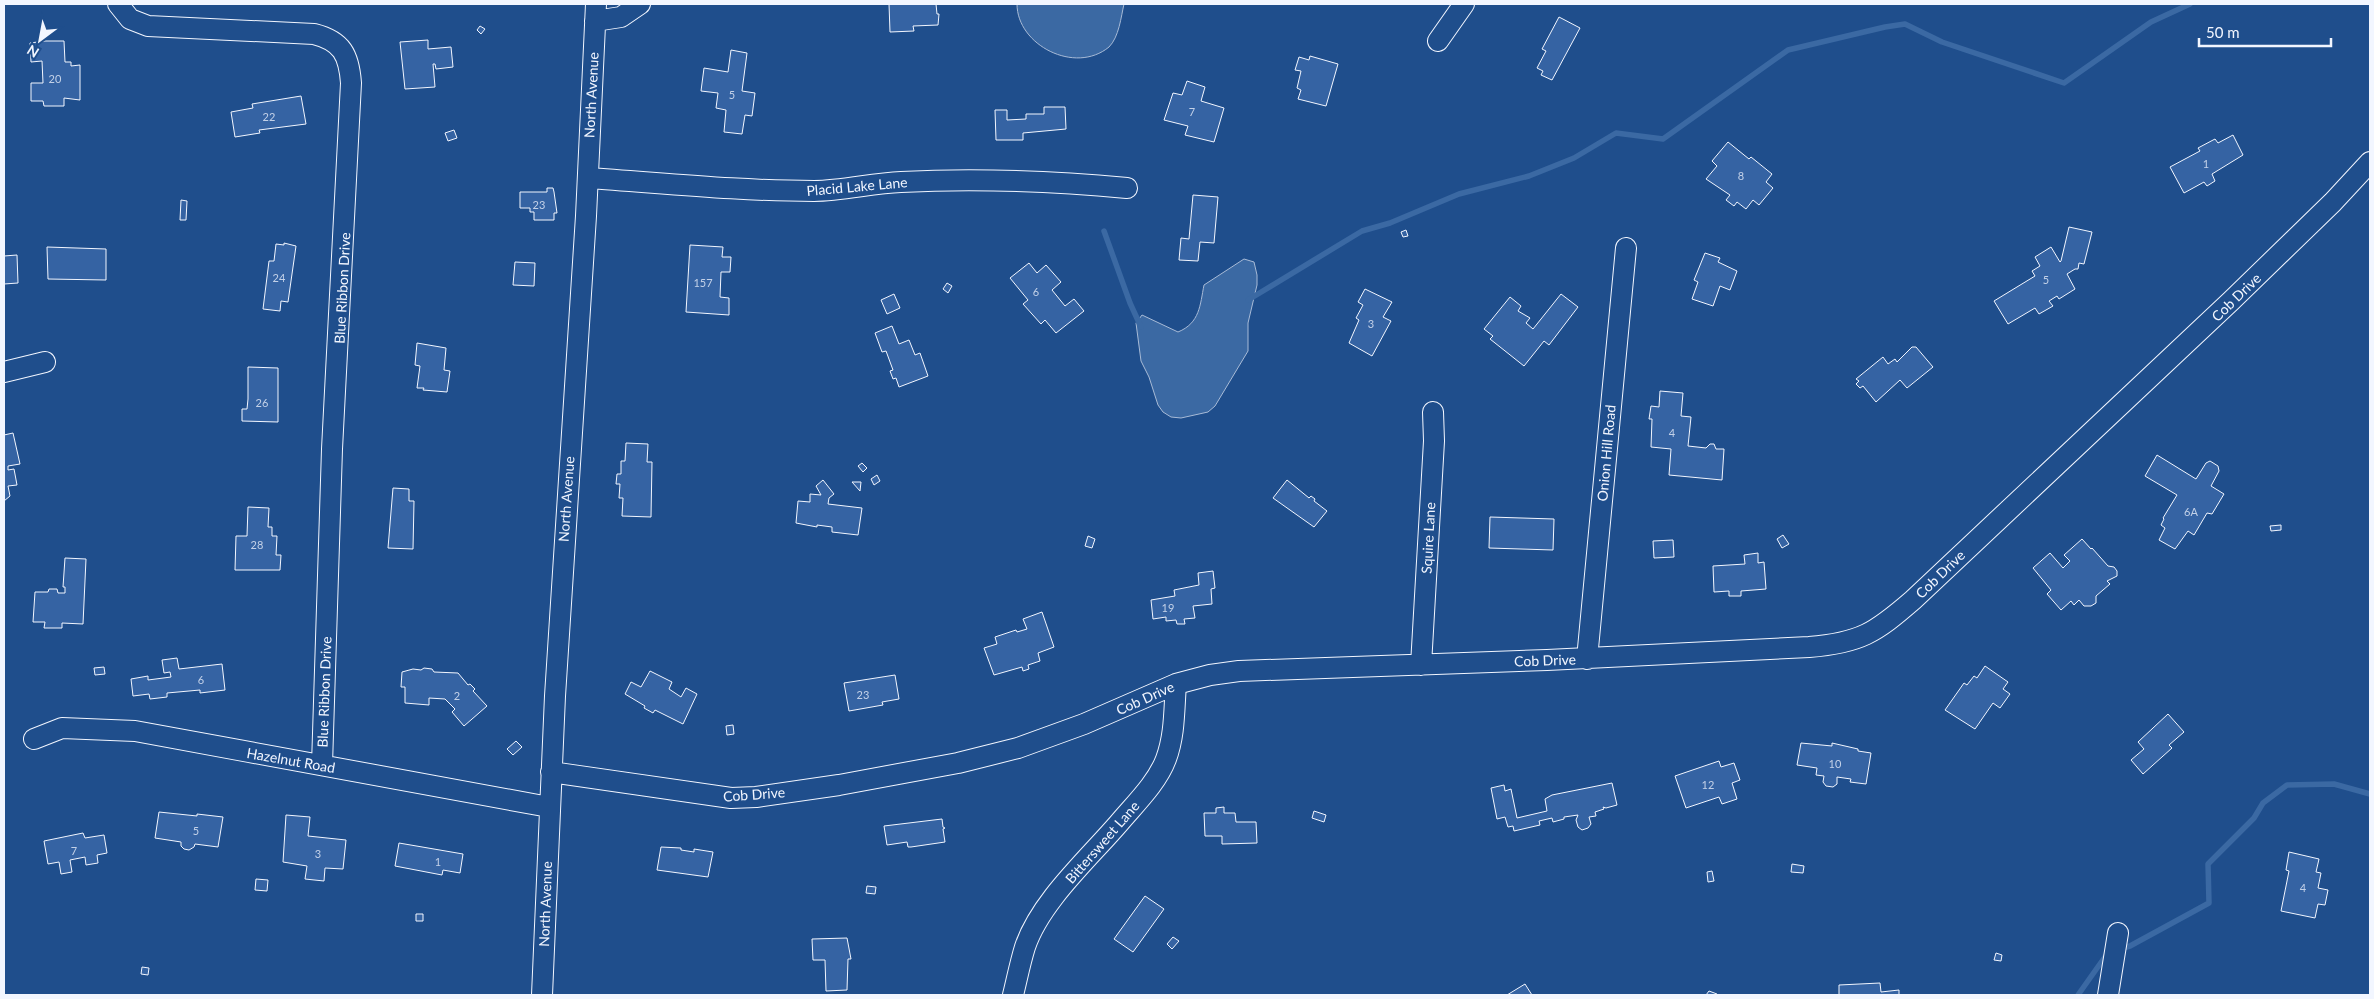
<svg xmlns="http://www.w3.org/2000/svg" width="2374" height="999" viewBox="0 0 2374 999" font-family="Lato,sans-serif">
	<style>
		.water { fill: #3b69a3; stroke: #a8bbd7 }
		.lines { fill: none; stroke-linecap: round; stroke-linejoin: round }
		.stream { stroke: #3b69a3; stroke-width: 5.5 }
		.building { fill: #3563a3; stroke: #f2f6ff }
		.minor-casing { stroke: #f2f6ff; stroke-width: 22 }
		.minor { stroke: #1f4e8c; stroke-width: 20 }
		.labels { text-anchor: middle; dominant-baseline: central; stroke-width: 4; stroke-linejoin: round; paint-order: stroke }
		.number-label { font-size: 11px; fill: #c3d1e8 }
		.street-label { font-size: 14px; fill: #f2f6ff; stroke: #1f4e8c }
	</style>
	<rect width="100%" height="100%" fill="#1f4e8c"/>
	<path class="water" d="M1017,4H1124C1121,17 1119,37 1109,47C1075,75 1017,45 1017,4Z
		M1244,259L1254,262L1257,275V285L1248,323V351L1215,406L1208,412L1181,418L1171,417L1163,412L1158,405L1149,377L1141,361L1136,323L1142,315L1178,332C1200,323 1200,305 1204,285Z"/>
	<g class="lines">
		<path class="stream" d="M1104,231L1130,303L1141,327
			M1248,300L1362,231L1390,223L1459,194L1529,176L1574,158L1616,133L1663,139L1788,50L1885,27L1905,24L1942,42L2064,83L2151,22L2190,4
			M2120,949L2130,946L2209,903L2208,864L2254,818L2263,803L2287,785L2334,784L2370,794
			M2078,995L2107,954"/>
	</g>
	<path class="building" d="M889,4H936L937,14H939L938,25L913,26L914,31L890,32Z
		M1559,17L1580,28L1552,80L1541,75L1543,71L1537,68L1546,51L1542,49Z
		M480,26L485,29L481,34L477,30Z
		M428,40V49L451,47L453,67L436,69L435,64H433L435,87L405,89L400,42Z
		M45,41H64L65,62H71V66L80,65V100L64,98V106H44L43,101H31V83H43L42,61L31,62L30,43Z
		M731,50L747,53L742,91L755,93L752,116L745,115L742,134L724,132L726,110L716,108L718,93L701,91L704,68L728,72Z
		M1310,56L1338,64L1326,106L1298,99L1301,90L1297,88L1301,71L1295,70L1299,57L1309,60Z
		M1187,81L1205,87L1201,101L1224,108L1214,142L1185,135L1188,126L1164,120L1173,93L1182,95Z
		M301,96L306,124L259,130L260,133L235,137L231,112L253,108L252,104Z
		M1044,107H1065L1066,129L1023,133V140H996L995,110H1007V120L1026,119V114H1044Z
		M454,130L457,138L448,141L445,133Z
		M2233,135L2243,155L2212,174L2215,181L2207,186L2204,182L2184,193L2170,167L2200,151L2198,148L2215,139L2218,143Z
		M1728,142L1749,159L1751,157L1772,174L1766,182L1773,188L1759,205L1753,200L1746,209L1737,202L1734,206L1726,200L1730,195L1706,179L1717,166L1712,161Z
		M547,188H553L554,192L557,213H554V220H534V212H530V208H520V192H547Z
		M1193,195L1218,197L1214,243L1200,242L1198,261L1179,260L1181,238L1189,239Z
		M181,200L187,201L186,220H180Z
		M2069,227L2092,232L2084,264L2079,263L2078,269H2075L2067,274L2075,289L2059,299L2057,296L2049,301L2053,306L2039,314L2035,308L2008,324L1994,301L2035,276L2032,271L2040,266L2035,257L2051,247L2060,262L2061,261Z
		M1406,230L1408,236L1403,237L1401,232Z
		M284,243L296,246L288,302L281,301L280,311L263,309L269,261H274L276,244L284,245Z
		M690,245L723,247L722,257H731L730,272H721L720,297L729,298V315L686,312Z
		M47,247L106,249V280L48,279Z
		M1705,253L1720,258L1718,262L1737,271L1730,290L1720,286L1713,306L1692,299L1698,282L1694,280Z
		M17,255L18,283L4,284V256Z
		M515,262L535,263L534,286L513,285Z
		M1029,263L1037,273L1046,265L1061,282L1052,290L1065,306L1074,299L1084,311L1056,333L1045,320L1041,324L1023,304L1028,300L1010,278Z
		M947,283L952,286L948,293L943,289Z
		M1365,289L1392,302L1383,317L1391,321L1372,356L1349,343L1359,320L1356,318L1363,305L1358,302Z
		M894,294L900,308L887,314L881,300Z
		M1561,294L1578,307L1549,345L1544,341L1524,366L1490,339L1493,336L1484,329L1510,297L1521,306L1518,311L1530,318L1526,323L1533,329Z
		M892,326L899,344L909,340L915,355L920,353L928,376L899,387L896,378L893,379L890,371L893,370L886,351L882,352L875,333Z
		M417,343L446,348L444,370L450,371L447,392L423,390L424,388H417L420,366L415,365Z
		M1912,347H1916L1933,367L1907,388L1900,380L1876,402L1863,386L1860,388L1856,384L1859,381L1856,379L1883,357L1888,364L1895,359L1897,362Z
		M248,367L278,368V422L242,421V409H247L248,399Z
		M1660,391L1683,393L1681,416L1691,417L1688,446L1706,448L1710,444H1714L1716,449H1724L1722,480L1669,475L1671,449L1651,447L1652,419H1649L1651,406L1659,407Z
		M13,433L20,464L8,466V470L14,469L17,485L8,486L10,496L4,501V435Z
		M626,443L648,444L647,462H652L651,517L622,516L623,498H619L620,484H616L617,474H621V461H625Z
		M2157,455L2196,479L2206,463L2210,461L2218,466L2219,471L2211,486L2224,494L2212,514L2207,513L2194,535L2188,531L2175,549L2159,540L2165,528L2161,525L2164,519L2163,518L2177,495L2145,476Z
		M862,463L867,468L863,472L858,466Z
		M877,475L880,481L874,485L871,479Z
		M823,480L834,494L829,498L828,504L862,508L858,535L832,532V527L817,525V527L796,523L798,501L810,502V494L821,495L816,486Z
		M1287,480L1309,498L1311,496L1315,499L1314,501L1327,511L1314,527L1273,498Z
		M852,482H861L860,491Z
		M393,488L409,489V501H414L413,549L388,548Z
		M248,507L269,508L268,527H272V536H277L276,555H281L280,570H235L236,536H247Z
		M1490,517L1554,519L1553,550L1489,548Z
		M2281,525V530L2271,531L2270,526Z
		M1783,535L1789,544L1782,548L1777,539Z
		M1088,536L1095,539L1092,548L1085,546Z
		M2082,539L2091,549L2092,548L2108,566L2114,567L2117,571V576L2107,581L2110,584L2096,596V603L2091,606H2084L2079,600L2074,605L2071,601L2061,610L2047,594L2051,590L2033,568L2050,553L2063,568L2070,561L2064,555Z
		M1673,540L1674,557L1654,558L1653,541Z
		M1758,553V563L1764,562L1766,589L1741,591V596H1729V591L1714,592L1713,566L1745,564L1744,555Z
		M65,558L86,559L83,624L62,623V628H44L45,622H33L35,592H48L49,589H57L58,593H65V587H63Z
		M1213,571L1215,588L1211,589L1212,604L1193,606L1195,618L1184,619L1185,624H1177L1176,620L1166,621V617L1153,619L1151,600L1175,596L1174,590L1199,585L1198,573Z
		M1042,612L1054,647L1038,653L1040,661L1028,665L1029,669L1023,671L1022,667L994,675L984,648L997,644L995,637L1016,630L1017,632L1027,629L1023,619Z
		M177,658L179,669L222,664L225,690L200,693V690L167,693V697L150,699L149,694L133,696L131,679L148,676V680L171,677L170,672L164,673L162,660Z
		M1985,666L2008,682L2003,689L2010,694L2000,708L1993,703L1975,729L1945,710L1964,683L1967,685L1974,676L1977,678Z
		M104,667L105,674L95,675L94,668Z
		M424,668L432,669L434,672L458,673L468,685L470,684L475,689L473,691L487,706L464,726L452,712L455,709L445,699L429,698V705L405,703V687H401L402,672L413,669L421,670Z
		M650,671L672,682L669,689L681,697L686,688L697,694L683,724L655,710L653,713L644,708L645,706L625,694L631,682L641,687Z
		M895,675L899,699L882,702L883,705L849,711L844,683Z
		M2168,714L2184,732L2169,745L2172,748L2143,774L2131,760L2144,749L2138,742Z
		M733,725L734,734L727,735L726,726Z
		M516,741L522,747L513,755L507,749Z
		M1801,743L1832,746V743L1858,749V751L1871,753L1866,784L1850,782L1851,779L1837,777V784L1833,787L1826,786L1823,782L1824,776L1816,775L1817,768L1797,765Z
		M1719,761L1721,767L1734,763L1740,780L1732,783L1737,799L1722,804L1719,797L1686,808L1675,776Z
		M1612,783L1617,805L1606,808L1603,807L1604,809L1595,812L1596,816L1589,817L1591,824L1588,828L1582,830L1578,827L1576,820L1578,815L1564,817V819L1553,822L1552,818L1539,821L1540,825L1514,831L1513,826L1508,827L1505,817L1497,819L1491,788L1504,785L1505,791L1511,789L1517,818L1547,811L1545,799L1552,795Z
		M1224,807V813H1235L1236,822H1256L1257,843L1222,844V836H1205L1204,813H1216V808Z
		M1314,811L1326,815L1324,822L1312,818Z
		M159,812L197,816V814L223,817L218,847L195,844L194,847L189,850L184,849L181,846V842L155,838Z
		M286,815L310,817L308,836L346,840L343,869L325,868L324,881L305,879L307,866L283,862Z
		M942,819L943,827L945,828L943,829L945,842L911,847H908L907,842L887,845L884,826Z
		M83,833L85,838L104,835L107,853L97,855L98,863L86,865L85,857L70,860L72,872L61,874L59,862L48,864L44,841Z
		M399,843L463,854L460,873L443,870L442,875L395,866Z
		M661,847L681,848V850L694,852V849L713,852L708,877L657,870Z
		M2289,852L2319,859L2316,872L2321,873L2318,888L2328,890L2325,905L2318,904L2315,918L2281,911L2289,871L2286,870Z
		M1792,864L1804,866L1803,873L1791,872Z
		M1712,871L1714,881L1708,882L1707,872Z
		M256,879L268,880L267,891L255,890Z
		M867,886L876,887L875,894L866,893Z
		M1145,896L1164,909L1133,952L1114,939Z
		M416,914H423V921H416Z
		M1173,937L1179,941L1172,949L1167,944Z
		M847,938L851,959H848L847,990L826,991L825,960H813L812,939Z
		M1996,953L2002,955L2001,961L1994,960Z
		M142,967L149,968L148,975L141,974Z
		M1880,983L1881,992L1899,990V995H1839V985Z
		M1525,984L1532,995H1507Z
		M1709,991L1717,994V995H1706Z"/>
	<g class="lines">
		<defs>
			<path id="minor" d="M118,4L130,19L148,26L314,34C342,41 349,55 351,83L332,449L322,765
				M595,21L621,17L640,4
				M1438,41L1464,4
				M588,178C663,183 739,191 814,191C843,191 872,183 901,182C977,178 1051,181 1127,188
				M4,372L45,362
				M1587,659L1626,248
				M1421,665L1434,441L1433,412
				M34,739L62,728L135,731L549,807
				M551,772L731,798L756,797L839,785L958,763L1018,748L1084,724L1176,684L1210,675L1239,671L1547,660L1809,647C1860,643 1875,633 1913,600L2231,301L2333,202L2370,162
				M542,995L555,696L586,216L596,4
				M1013,995C1017,979 1020,963 1025,947C1040,902 1088,859 1119,823C1135,804 1157,783 1166,759C1175,735 1174,709 1176,684
				M2108,995L2118,933"/>
		</defs>
		<use href="#minor" class="minor-casing"/>
		<use href="#minor" class="minor"/>
	</g>
	<g class="labels">
		<g class="number-label">
			<text x="55" y="78">20</text>
			<text x="732" y="94">5</text>
			<text x="1192" y="111">7</text>
			<text x="269" y="116">22</text>
			<text x="2206" y="163">1</text>
			<text x="1741" y="175">8</text>
			<text x="539" y="204">23</text>
			<text x="279" y="277">24</text>
			<text x="2046" y="279">5</text>
			<text x="703" y="282">157</text>
			<text x="1036" y="291">6</text>
			<text x="1371" y="323">3</text>
			<text x="262" y="402">26</text>
			<text x="1672" y="432">4</text>
			<text x="2191" y="511">6A</text>
			<text x="257" y="544">28</text>
			<text x="1168" y="607">19</text>
			<text x="201" y="679">6</text>
			<text x="863" y="694">23</text>
			<text x="457" y="695">2</text>
			<text x="1835" y="763">10</text>
			<text x="1708" y="784">12</text>
			<text x="196" y="830">5</text>
			<text x="74" y="850">7</text>
			<text x="318" y="853">3</text>
			<text x="438" y="861">1</text>
			<text x="2303" y="887">4</text>
		</g>
		<g class="street-label">
			<text transform="translate(591 95) rotate(-87)">North Avenue</text>
			<text transform="translate(857 186) rotate(-5)">Placid Lake Lane</text>
			<text transform="translate(342 288) rotate(-87)">Blue Ribbon Drive</text>
			<text transform="translate(2236 297) rotate(-44)">Cob Drive</text>
			<text transform="translate(1606 453) rotate(-85)">Onion Hill Road</text>
			<text transform="translate(566 499) rotate(-86)">North Avenue</text>
			<text transform="translate(1428 538) rotate(-87)">Squire Lane</text>
			<text transform="translate(1940 574) rotate(-44)">Cob Drive</text>
			<text transform="translate(1545 660) rotate(-2)">Cob Drive</text>
			<text transform="translate(324 692) rotate(-88)">Blue Ribbon Drive</text>
			<text transform="translate(1145 698) rotate(-24)">Cob Drive</text>
			<text transform="translate(291 760) rotate(10)">Hazelnut Road</text>
			<text transform="translate(754 794) rotate(-4)">Cob Drive</text>
			<text transform="translate(1102 842) rotate(-49)">Bittersweet Lane</text>
			<text transform="translate(545 904) rotate(-88)">North Avenue</text>
		</g>
	</g>
	<rect width="2374" height="999" fill="none" stroke="#f2f6ff" stroke-width="10"/>
	<g transform="translate(40 40) rotate(212)" stroke="#1f4e8c" stroke-width="4" paint-order="stroke">
	<path d="M0-4L9 19L0 12L-9 19Z" fill="#f2f6ff"/>
	<text y="-8" font-size="14" font-weight="bold" text-anchor="middle" fill="#f2f6ff">N</text>
	</g>
	<path d="M2199 38v8h132v-8" fill="none" stroke="#f2f6ff" stroke-width="2.5"/>
	<text x="2206" y="38" font-size="15" fill="#f2f6ff" stroke="#1f4e8c" stroke-width="4" paint-order="stroke">50 m</text>
</svg>
